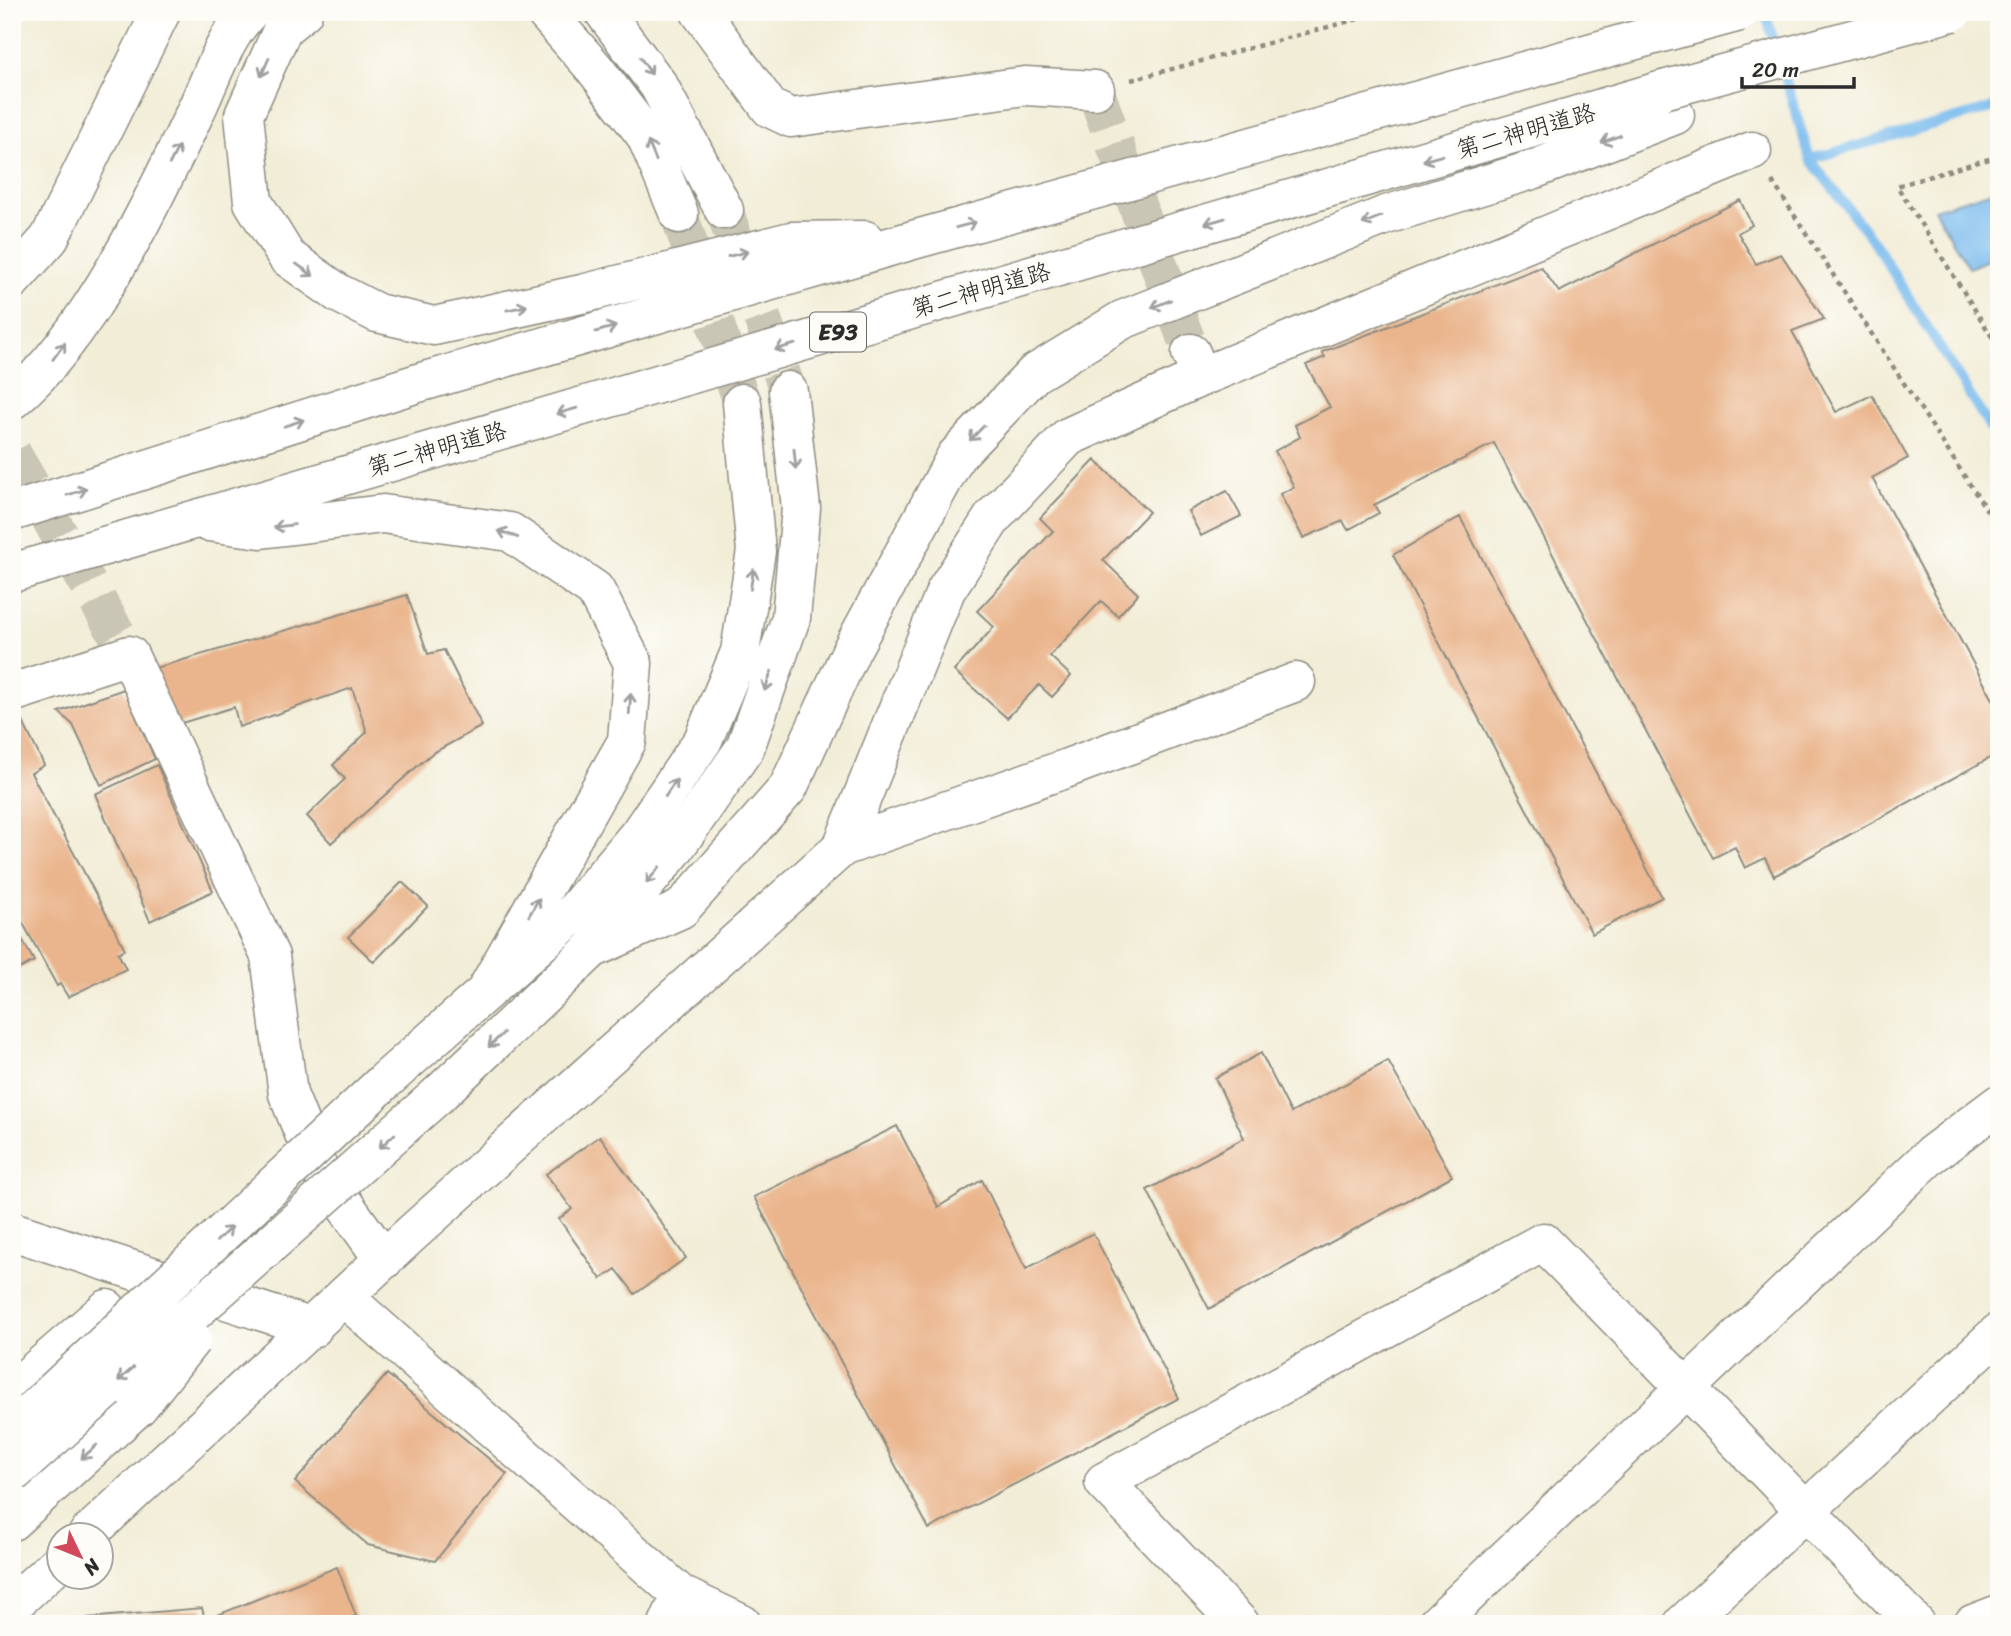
<svg xmlns="http://www.w3.org/2000/svg" width="2011" height="1636" viewBox="0 0 2011 1636" font-family="Sriracha,'Klee One',sans-serif">
	<style>
		.water { fill: #79bbee; stroke: #52738c; stroke-width: 2 }
		.lines { fill: none; stroke-linecap: round; stroke-linejoin: round }
		.stream { stroke: #79bbee; stroke-width: 10 }
		.building { fill: #eab58d }
		.minor-tunnel { stroke: #cac6b5; stroke-width: 38; stroke-dasharray: 38 19; stroke-linecap: butt }
		.highway-tunnel { stroke: #cac6b5; stroke-width: 38; stroke-dasharray: 38 19; stroke-linecap: butt }
		.minor-casing { stroke: #8e8c81; stroke-width: 41 }
		.highway-casing { stroke: #8e8c81; stroke-width: 41 }
		.path { stroke: #8e8c81; stroke-width: 4.5; stroke-dasharray: 5 5; stroke-linecap: butt }
		.minor { stroke: #fff; stroke-width: 38 }
		.highway { stroke: #fff; stroke-width: 38 }
		.highway-bridge-casing { stroke: #8e8c81; stroke-width: 41; stroke-linecap: butt }
		.highway-bridge { stroke: #fff; stroke-width: 38 }
		.oneway { stroke: #a0a0a0 }
		.labels { text-anchor: middle; dominant-baseline: central; stroke-width: 7; stroke-linejoin: round; paint-order: stroke }
		.shield { fill: #fdfcf7; stroke: #6a6a68; stroke-width: 2 }
		.shield-label { font-size: 23px; font-weight: bold; fill: #2b2b2b }
		.street-label { font-size: 24px; fill: #2b2b2b; stroke: #fdfcf7 }
	</style>
	<rect width="100%" height="100%" fill="#fdfcf7"/>
	<filter id="ink" filterUnits="userSpaceOnUse"><feTurbulence type="fractalNoise" baseFrequency=".0143" numOctaves="2"/><feDisplacementMap in="SourceGraphic" scale="14" xChannelSelector="R" yChannelSelector="G"/><feConvolveMatrix kernelMatrix="1 2 1 2 8 2 1 2 1" color-interpolation-filters="sRGB"/></filter>
	<filter id="wash" filterUnits="userSpaceOnUse"><feTurbulence type="fractalNoise" baseFrequency=".00686" numOctaves="4" result="noise"/><feDisplacementMap in="SourceGraphic" scale="28" xChannelSelector="R" yChannelSelector="G"/><feGaussianBlur stdDeviation="1.57" result="paint"/><feColorMatrix in="noise" values="0 0 0 0 0 0 0 0 0 0 0 0 0 0 0 0 0 1.4 0 .05"/><feComposite in="paint" operator="in"/></filter>
	<g filter="url(#wash)">
		<rect width="100%" height="100%" fill="#f2edd7"/>
		<path class="water" d="M1999,189V255L1969,268L1934,209Z"/>
		<g class="lines">
			<path class="stream" d="M1765,12L1810,159L1874,242L1999,442
				M1810,159L1999,106"/>
		</g>
		<g id="blocks">
			<path class="building" d="M1740,200L1752,225L1738,233L1756,264L1781,254L1824,319L1792,331L1836,412L1872,395L1908,458L1872,478L1997,707L1992,710L1999,726V753L1774,876L1765,858L1745,868L1735,847L1713,858L1494,443L1374,505L1379,513L1348,530L1343,521L1303,538L1280,494L1294,487L1275,451L1300,437L1295,425L1330,407L1306,365L1325,357L1322,352L1541,267L1559,292Z
				M1095,460L1149,512L1103,560L1138,594L1118,616L1101,601L1050,656L1071,676L1052,697L1039,685L1007,718L954,671L994,627L977,611L1053,531L1040,518Z
				M1227,491L1241,516L1201,536L1188,511Z
				M1460,517L1662,897L1592,934L1393,555Z
				M407,595L428,654L444,650L482,726L431,754L331,843L307,816L345,779L333,765L367,732L352,688L239,727L234,707L175,725L152,669Z
				M124,689L155,759L101,785L73,725L59,712Z
				M22,720L44,765L31,773L125,949L118,953L126,969L68,997L60,984L57,986L12,903V725Z
				M157,765L213,891L150,921L95,794Z
				M402,882L428,906L374,962L348,937Z
				M12,921L34,961L12,973Z
				M1261,1053L1291,1113L1388,1061L1452,1176L1209,1309L1147,1190L1244,1138L1215,1078Z
				M897,1126L938,1207L982,1180L1026,1269L1093,1233L1179,1398L929,1529L754,1197Z
				M600,1136L686,1258L635,1294L616,1269L601,1279L559,1219L572,1209L546,1174Z
				M387,1374L507,1474L435,1561L368,1545L295,1482Z
				M337,1567L356,1616L338,1624H218L215,1616Z
				M202,1608L206,1624H88V1618Z"/>
		</g>
	</g>
	<g filter="url(#ink)">
		<use href="#blocks" fill-opacity="0" stroke="#8e8c81" stroke-width="2"/>
		<g class="lines">
			<path class="minor-tunnel" d="M1095,90L1191,353
				M12,453L129,655"/>
			<path class="highway-tunnel" d="M724,210L788,391
				M679,214L742,403"/>
			<defs>
				<path id="minor" d="M700,12L770,108L791,118L1025,86L1095,90
					M12,280L49,239L161,12
					M1201,377L1752,151
					M12,693L129,655L270,956L288,1094L317,1166L384,1260
					M842,847L946,590L993,517L1068,437L1201,377L1191,353
					M12,1231L313,1328
					M345,1298L681,1595L742,1624
					M88,1534L410,1235L842,847L1065,769L1296,682
					M12,1605L60,1561
					M668,1624L681,1595
					M1240,1624L1104,1482L1543,1242L1916,1624
					M1437,1624L1931,1155L1999,1104
					M1683,1624L1999,1332
					M1973,1624L1999,1614"/>
				<path id="highway" d="M303,12L283,28L244,115L253,202L287,257L338,293L377,313L434,326L586,293L791,241L865,240
					M545,12L595,69L646,136L679,214
					M604,12L659,86L724,210
					M12,400C86,340 151,206 192,119C210,83 221,42 249,12
					M12,512L418,383L913,240L1647,37
					M208,522L261,529L383,514L510,532L595,590L633,663L627,741L488,987
					M12,573L1663,90
					M592,949L681,909L788,788L851,651L956,456L1034,374L1122,320L1386,215L1532,170L1675,115
					M385,1081L568,919L639,834L703,740L740,652L756,551L742,403
					M438,1095L592,949L673,851L745,748L791,618L801,508L788,391
					M12,1391L107,1309
					M12,1521L139,1406"/>
			</defs>
			<use href="#minor" class="minor-casing"/>
			<use href="#highway" class="highway-casing"/>
			<path class="path" d="M1131,80L1384,12
				M1999,156L1897,186L1999,348
				M1772,181L1999,529"/>
			<use href="#minor" class="minor"/>
			<use href="#highway" class="highway"/>
			<defs>
				<path id="highway-bridge" d="M1647,37L1740,12
					M1663,90L1952,12
					M139,1406L192,1339
					M12,1430L385,1081
					M12,1474L438,1095"/>
			</defs>
			<use href="#highway-bridge" class="highway-bridge-casing"/>
			<use href="#highway-bridge" class="highway-bridge"/>
		</g>
		<defs><path id="oneway-shaft" d="M-6 0H5M1.5-3L5.5 0L1.5 3" fill="none" stroke-width="1.6" stroke-linecap="round" stroke-linejoin="round" transform="scale(1.75)"/></defs>
		<g class="oneway">
			<use href="#oneway-shaft" transform="translate(646 66) rotate(55)"/>
			<use href="#oneway-shaft" transform="translate(265 67) rotate(114)"/>
			<use href="#oneway-shaft" transform="translate(1611 139) rotate(159)"/>
			<use href="#oneway-shaft" transform="translate(652 151) rotate(-113)"/>
			<use href="#oneway-shaft" transform="translate(174 155) rotate(-63)"/>
			<use href="#oneway-shaft" transform="translate(1433 158) rotate(164)"/>
			<use href="#oneway-shaft" transform="translate(1372 220) rotate(158)"/>
			<use href="#oneway-shaft" transform="translate(1215 221) rotate(164)"/>
			<use href="#oneway-shaft" transform="translate(966 225) rotate(-15)"/>
			<use href="#oneway-shaft" transform="translate(738 254) rotate(-14)"/>
			<use href="#oneway-shaft" transform="translate(305 270) rotate(35)"/>
			<use href="#oneway-shaft" transform="translate(1161 304) rotate(158)"/>
			<use href="#oneway-shaft" transform="translate(517 308) rotate(-12)"/>
			<use href="#oneway-shaft" transform="translate(606 329) rotate(-16)"/>
			<use href="#oneway-shaft" transform="translate(785 347) rotate(164)"/>
			<use href="#oneway-shaft" transform="translate(59 351) rotate(-54)"/>
			<use href="#oneway-shaft" transform="translate(567 411) rotate(164)"/>
			<use href="#oneway-shaft" transform="translate(294 423) rotate(-18)"/>
			<use href="#oneway-shaft" transform="translate(977 433) rotate(134)"/>
			<use href="#oneway-shaft" transform="translate(795 459) rotate(84)"/>
			<use href="#oneway-shaft" transform="translate(77 492) rotate(-18)"/>
			<use href="#oneway-shaft" transform="translate(284 526) rotate(173)"/>
			<use href="#oneway-shaft" transform="translate(508 534) rotate(-160)"/>
			<use href="#oneway-shaft" transform="translate(752 579) rotate(-81)"/>
			<use href="#oneway-shaft" transform="translate(768 681) rotate(110)"/>
			<use href="#oneway-shaft" transform="translate(630 704) rotate(-86)"/>
			<use href="#oneway-shaft" transform="translate(671 788) rotate(-56)"/>
			<use href="#oneway-shaft" transform="translate(653 875) rotate(129)"/>
			<use href="#oneway-shaft" transform="translate(534 907) rotate(-60)"/>
			<use href="#oneway-shaft" transform="translate(496 1040) rotate(137)"/>
			<use href="#oneway-shaft" transform="translate(387 1141) rotate(138)"/>
			<use href="#oneway-shaft" transform="translate(224 1234) rotate(-44)"/>
			<use href="#oneway-shaft" transform="translate(126 1374) rotate(139)"/>
			<use href="#oneway-shaft" transform="translate(89 1452) rotate(138)"/>
		</g>
	</g>
	<g class="labels">
		<rect class="shield" x="810" y="312.5" width="56" height="39" rx="5"/>
		<g class="shield-label">
			<text x="838" y="332">E93</text>
		</g>
		<g class="street-label">
			<text transform="translate(1526 131) rotate(-16)">第二神明道路</text>
			<text transform="translate(981 290) rotate(-16)">第二神明道路</text>
			<text transform="translate(437 449) rotate(-16)">第二神明道路</text>
		</g>
	</g>
	<rect width="2011" height="1636" fill="none" stroke="#fdfcf7" stroke-width="42"/>
	<g transform="translate(80 1556) rotate(133)"><circle r="33" fill="#fdfcf7" stroke="#a9a8a5" stroke-width="2"/>
	<path d="M0-5L12 26L0 18L-12 26Z" fill="#d1495b"/>
	<text y="-10" font-size="19" font-weight="bold" text-anchor="middle" fill="#2b2b2b">N</text>
	</g>
	<path d="M1742 77v10h112v-10" fill="none" stroke="#2b2b2b" stroke-width="3.5"/>
	<text x="1752" y="77" font-size="21" fill="#2b2b2b" stroke="#fdfcf7" stroke-width="5" paint-order="stroke">20 m</text>
</svg>
